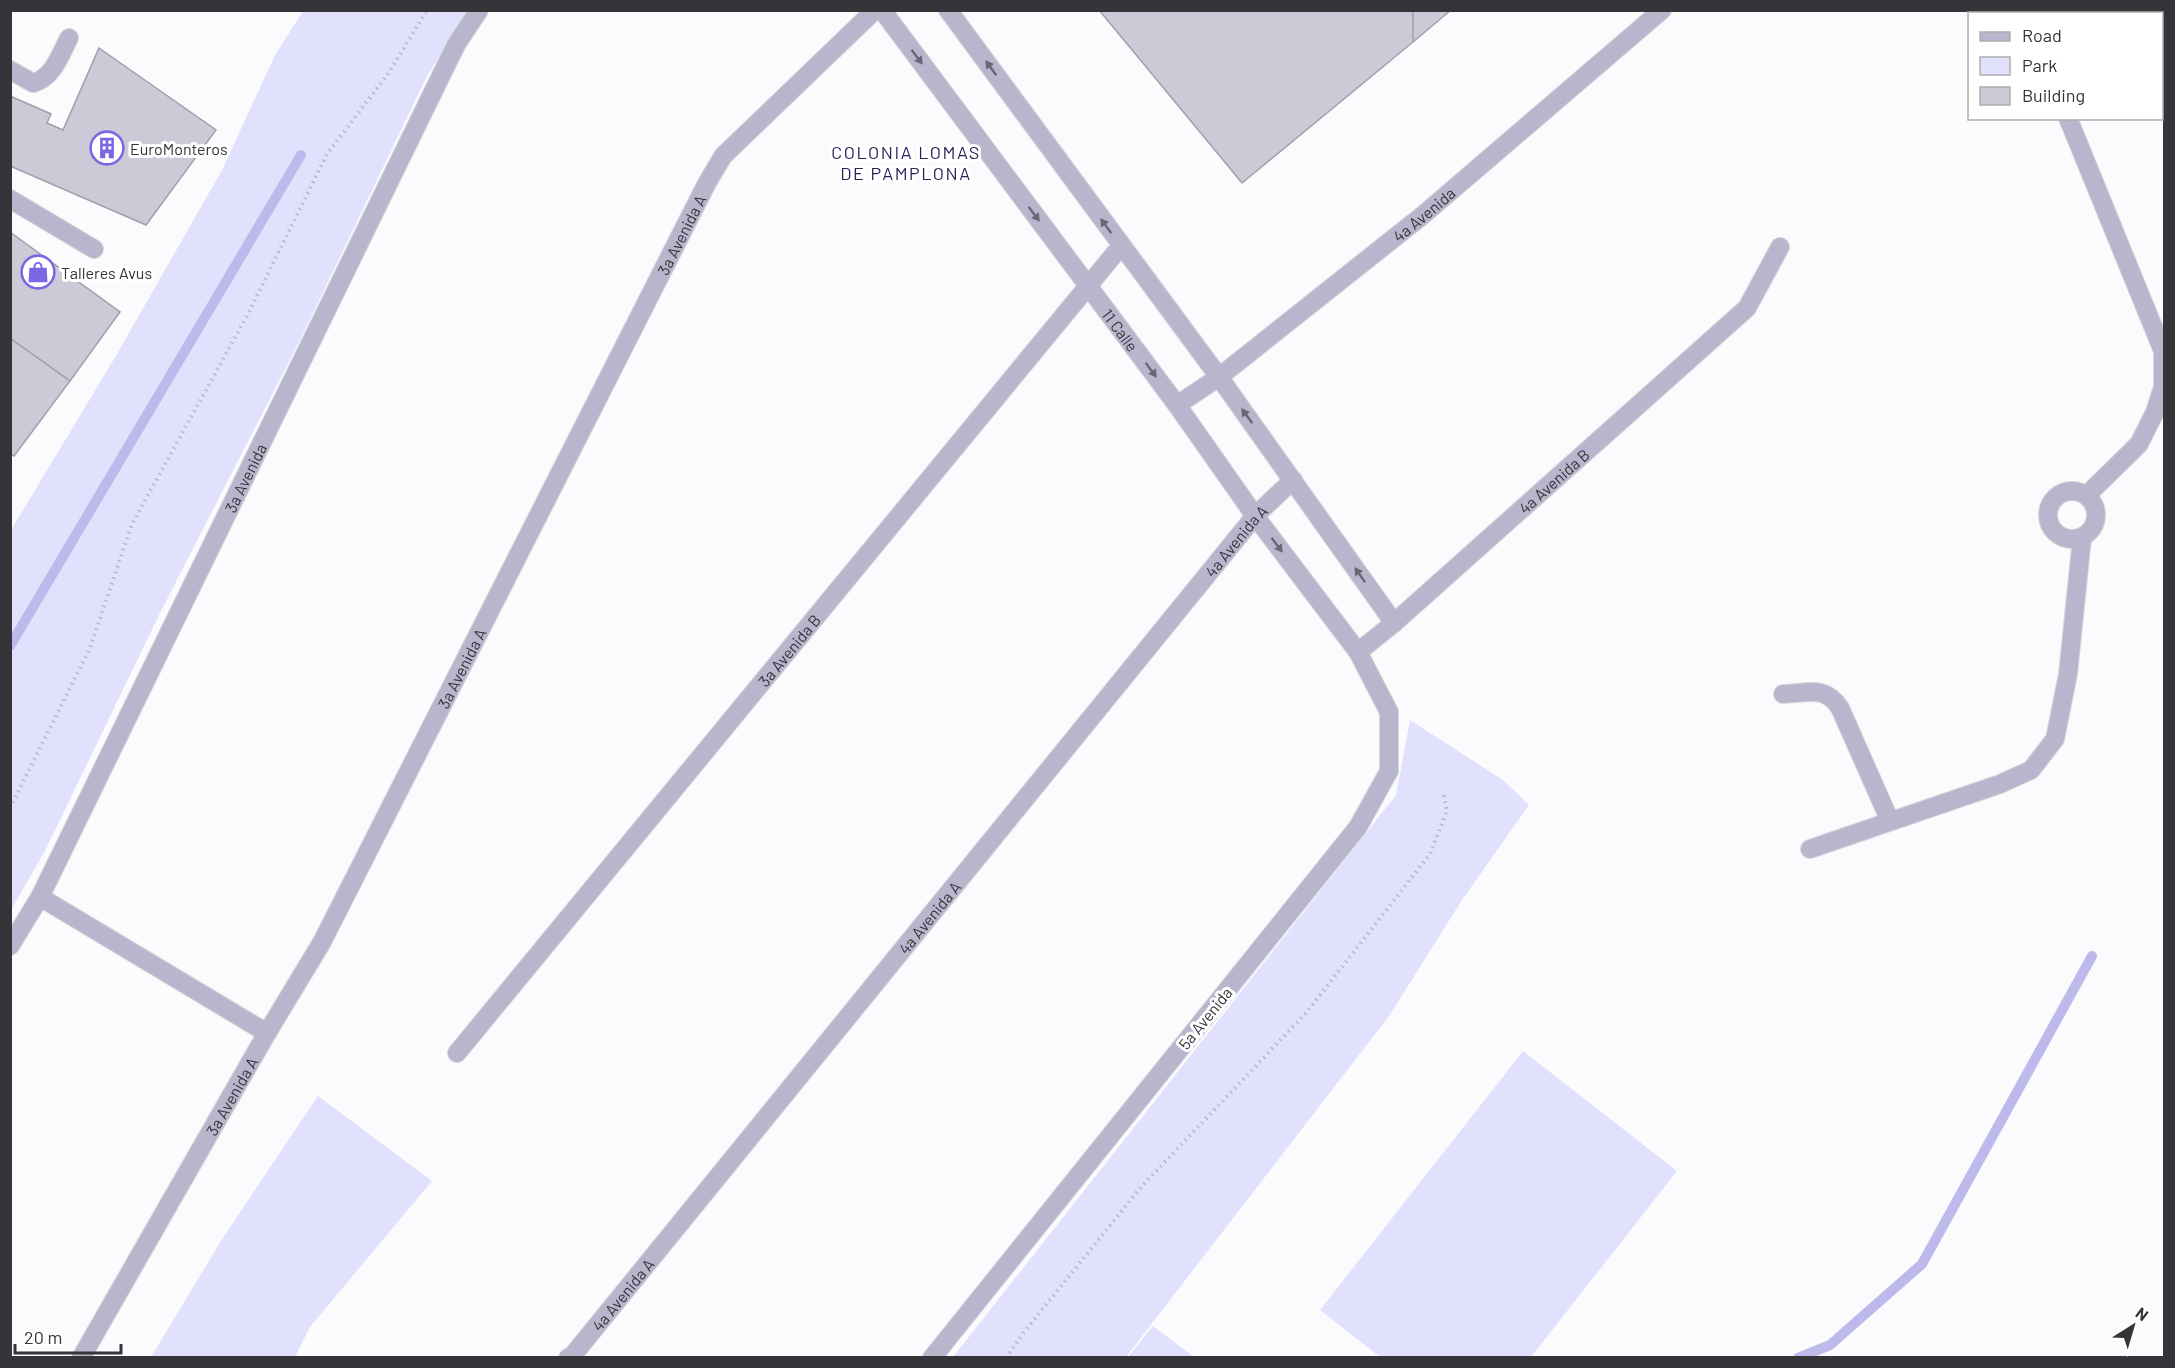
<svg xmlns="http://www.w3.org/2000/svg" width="2175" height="1368" viewBox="0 0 2175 1368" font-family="Barlow,sans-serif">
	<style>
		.green { fill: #e2e1fd }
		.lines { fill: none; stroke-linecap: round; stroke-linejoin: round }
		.stream { stroke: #bdbaeb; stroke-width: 10 }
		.building { fill: #cbcad7; stroke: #a09fac; stroke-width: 1.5 }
		.minor-casing { stroke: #d7d7db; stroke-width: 20 }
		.path { stroke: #b8b8bc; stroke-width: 4; stroke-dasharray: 1.5 4.5; stroke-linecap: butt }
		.minor { stroke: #b7b6cd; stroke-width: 18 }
		.oneway { fill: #686874 }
		.labels { text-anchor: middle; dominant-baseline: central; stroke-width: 6; stroke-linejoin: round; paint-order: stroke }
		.poi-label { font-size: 16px; fill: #343439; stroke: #fff; text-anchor: start }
		.street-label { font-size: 16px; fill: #343439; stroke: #fff }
		.neighbourhood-label { font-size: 18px; letter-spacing: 1.5px; fill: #2c215b; stroke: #fff }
	</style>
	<rect width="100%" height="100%" fill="#fbfbfe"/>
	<path class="green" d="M303,11H469L427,76L299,342L160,613L45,851L11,910V530L114,359L222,170L275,55Z
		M1410,720L1503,780L1529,805L1462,900L1389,1016L1126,1357H953L1396,795Z
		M1523,1051L1677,1171L1531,1357H1380L1320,1310Z
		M318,1096L432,1181L310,1327L295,1357H151L224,1236Z
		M1153,1326L1194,1357H1128Z"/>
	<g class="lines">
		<path class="stream" d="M10,646L301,155
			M1798,1358L1830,1345L1922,1264L2092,956"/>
	</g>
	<path class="building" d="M1099,10H1413V42L1242,183Z
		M1413,10H1451L1413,42Z
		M99,48L216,130L146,225L10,166V96L51,114L47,123L63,130Z
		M10,232L120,312L70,381L10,338Z
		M10,338L70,381L14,456L10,454Z"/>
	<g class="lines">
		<defs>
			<g id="minor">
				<path id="s1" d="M882,10L1177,405L1255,516L1358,652L1389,712V771L1358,827L932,1358"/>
				<path d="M948,10L1219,377L1394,623"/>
				<path d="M2024,10L2025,14"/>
				<path d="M10,70L33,83C53,78 60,55 69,38"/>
				<path d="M2068,118L2163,351V387L2155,412L2139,444L2087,495"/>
				<path d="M10,199L94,249"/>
				<path id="s2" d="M1177,405L1219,377L1423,215L1662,10"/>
				<circle cx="2072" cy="515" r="24"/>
				<path id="s3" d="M1358,652L1394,623L1747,308L1780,247"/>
				<path d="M1783,694C1808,693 1825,685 1840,708L1890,821"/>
				<path d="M1810,849L2000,784L2031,770L2055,739L2068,674L2082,538"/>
				<path d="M40,897L267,1033"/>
				<path id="s4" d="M10,946L40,897L456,45L479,10"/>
				<path id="s5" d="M457,1053L1121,246"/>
				<path id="s6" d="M81,1358L267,1033L322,942L707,183L723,156L875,10"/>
				<path id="s7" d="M568,1358L573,1355L1255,516L1293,480"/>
			</g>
		</defs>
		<use href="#minor" class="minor-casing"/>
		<path class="path" d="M10,808L90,648L132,524L248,314L327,154L388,74L427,10
			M1006,1358L1024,1332L1142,1186L1306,1013L1430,854L1447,811L1443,792"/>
		<use href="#minor" class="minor"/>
	</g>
	<defs><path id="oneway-solid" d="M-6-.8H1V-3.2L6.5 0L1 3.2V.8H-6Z" transform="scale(1.5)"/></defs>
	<g class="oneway">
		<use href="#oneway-solid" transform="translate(917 57) rotate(53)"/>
		<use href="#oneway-solid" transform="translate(991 68) rotate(-126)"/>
		<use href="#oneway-solid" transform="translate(1034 214) rotate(53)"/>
		<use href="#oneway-solid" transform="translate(1106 226) rotate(-126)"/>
		<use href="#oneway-solid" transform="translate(1151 370) rotate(53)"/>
		<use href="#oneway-solid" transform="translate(1247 416) rotate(-126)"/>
		<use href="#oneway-solid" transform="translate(1277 545) rotate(53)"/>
		<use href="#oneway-solid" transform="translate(1360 575) rotate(-125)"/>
	</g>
	<defs>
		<symbol id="building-ring" viewBox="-11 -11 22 22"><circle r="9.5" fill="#fff" stroke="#7c67e2" stroke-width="1.5"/><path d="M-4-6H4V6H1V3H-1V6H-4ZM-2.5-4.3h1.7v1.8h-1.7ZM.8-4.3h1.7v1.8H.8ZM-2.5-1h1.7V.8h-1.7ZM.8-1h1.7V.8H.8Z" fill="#7c67e2"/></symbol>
		<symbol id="shop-ring" viewBox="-11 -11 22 22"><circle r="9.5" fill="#fff" stroke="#7c67e2" stroke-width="1.5"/><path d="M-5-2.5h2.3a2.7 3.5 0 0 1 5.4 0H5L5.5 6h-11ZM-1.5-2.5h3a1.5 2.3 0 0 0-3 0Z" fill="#7c67e2"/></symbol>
	</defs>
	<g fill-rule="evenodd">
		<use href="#building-ring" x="88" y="129" width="38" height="38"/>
		<use href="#shop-ring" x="19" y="253" width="38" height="38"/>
	</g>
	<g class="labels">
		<g class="poi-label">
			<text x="130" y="148">EuroMonteros</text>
			<text x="61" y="272">Talleres Avus</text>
		</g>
		<g class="street-label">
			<text stroke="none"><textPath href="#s2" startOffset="312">4a Avenida</textPath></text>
			<text stroke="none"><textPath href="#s6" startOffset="1274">3a Avenida A</textPath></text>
			<text stroke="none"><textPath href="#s1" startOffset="399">11 Calle</textPath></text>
			<text stroke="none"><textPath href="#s4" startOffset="524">3a Avenida</textPath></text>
			<text stroke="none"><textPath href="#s3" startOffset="260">4a Avenida B</textPath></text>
			<text stroke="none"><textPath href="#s7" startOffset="1056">4a Avenida A</textPath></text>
			<text stroke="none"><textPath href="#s5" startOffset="522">3a Avenida B</textPath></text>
			<text stroke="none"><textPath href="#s6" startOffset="788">3a Avenida A</textPath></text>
			<text stroke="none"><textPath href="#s7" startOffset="570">4a Avenida A</textPath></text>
			<text transform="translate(1205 1018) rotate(-51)">5a Avenida</text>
			<text stroke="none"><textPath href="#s6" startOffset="302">3a Avenida A</textPath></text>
			<text stroke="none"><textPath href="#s7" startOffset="84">4a Avenida A</textPath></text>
		</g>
		<g class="neighbourhood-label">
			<text x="906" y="152">COLONIA LOMAS<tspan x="906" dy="21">DE PAMPLONA</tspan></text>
		</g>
	</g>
	<rect width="2175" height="1368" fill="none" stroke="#343439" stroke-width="24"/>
	<rect x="1968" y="12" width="195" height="108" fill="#ffffff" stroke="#aeaeb0" stroke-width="1.5"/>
	<rect x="1980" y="32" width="30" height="9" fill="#b7b6cd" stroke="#aeaeb0" stroke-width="1.5"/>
	<text x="2022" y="42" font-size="18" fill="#343439">Road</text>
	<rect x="1980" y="57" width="30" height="18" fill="#e2e1fd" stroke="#aeaeb0" stroke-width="1.5"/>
	<text x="2022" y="72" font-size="18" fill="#343439">Park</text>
	<rect x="1980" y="87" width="30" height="18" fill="#cbcad7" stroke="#aeaeb0" stroke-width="1.5"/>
	<text x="2022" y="102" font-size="18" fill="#343439">Building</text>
	<g transform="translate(2133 1326) rotate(37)" stroke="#ffffff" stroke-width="4.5" paint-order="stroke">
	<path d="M0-4.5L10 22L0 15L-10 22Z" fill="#343439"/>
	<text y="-9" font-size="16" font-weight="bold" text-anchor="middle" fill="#343439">N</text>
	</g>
	<path d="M15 1344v9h106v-9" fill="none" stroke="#343439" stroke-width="3"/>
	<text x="24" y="1344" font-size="18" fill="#343439" stroke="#ffffff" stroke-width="4.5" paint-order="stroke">20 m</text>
</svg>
